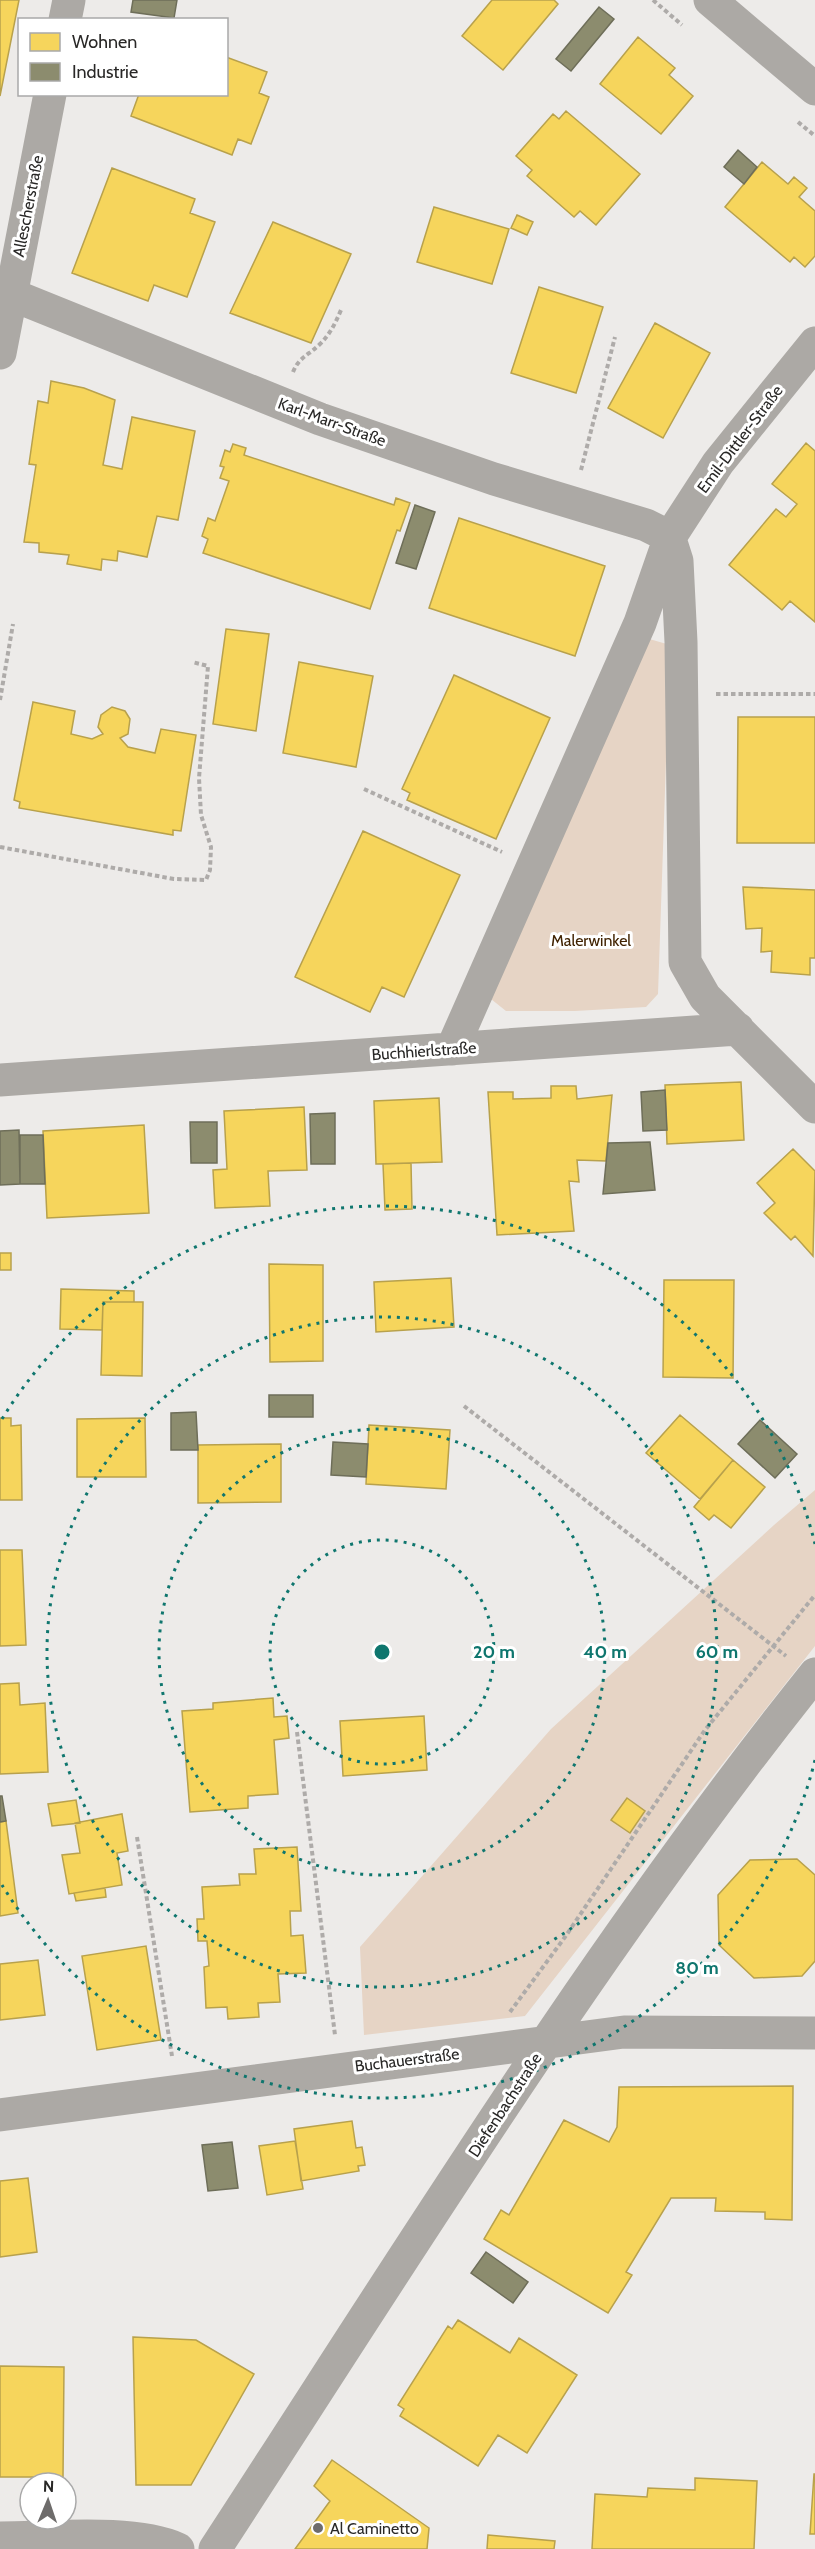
<svg xmlns="http://www.w3.org/2000/svg" width="815" height="2549" viewBox="0 0 815 2549" font-family="Cabin,sans-serif">
	<style>
		.green { fill: #e6d4c5 }
		.homes { fill: #f6d55c; stroke: #b8a14c; stroke-width: 1.5 }
		.industry { fill: #8c8c6e; stroke: #6e6e59; stroke-width: 1.5 }
		.lines { fill: none; stroke-linecap: round; stroke-linejoin: round }
		.path { stroke: #aeaba9; stroke-width: 4; stroke-dasharray: 4.5 3; stroke-linecap: butt }
		.minor { stroke: #aca9a5; stroke-width: 33 }
		.ring { fill: none; stroke: #0f766e; stroke-width: 3; stroke-dasharray: 3 6 }
		.poi-dot { fill: #6e6c6b; stroke: #fff; stroke-width: 2 }
		.labels { text-anchor: middle; dominant-baseline: central; stroke-width: 6; stroke-linejoin: round; paint-order: stroke }
		.street-label { font-size: 16px; fill: #292827; stroke: #fff }
		.park-label { font-size: 16px; fill: #412302; stroke: #fff }
		.poi-label { font-size: 16px; fill: #292827; stroke: #fff; text-anchor: start }
		.centre { fill: #0f766e; stroke: #fff; stroke-width: 3 }
		.ring-label { font-size: 18px; text-anchor: middle; font-weight: bold; fill: #0f766e; stroke: #fff; stroke-width: 6; stroke-linejoin: round; paint-order: stroke }
	</style>
	<rect width="100%" height="100%" fill="#edebe9"/>
	<path class="green" d="M646,638L670,645L658,994L646,1007L575,1011H506L491,999Z
		M815,1490V1646L525,2016L364,2035L360,1947L551,1729L774,1525Z"/>
	<path class="homes" d="M0,0H19L0,96Z
		M492,0H554L558,4L503,70L462,36Z
		M638,37L675,68L669,75L693,96L661,134L600,84Z
		M226,57L267,72L259,93L269,97L251,144L238,139L232,155L131,116L139,94H226Z
		M566,111L640,174L596,225L580,211L574,217L527,176L532,170L516,156L553,114L559,119Z
		M762,162L788,184L794,177L807,188L799,197L815,211V256L805,267L794,257L790,262L725,207Z
		M112,168L195,199L190,213L215,222L187,297L154,285L148,301L72,273Z
		M434,207L509,229L492,284L417,262Z
		M517,215L533,222L527,235L511,228Z
		M273,222L351,254L311,343L230,313Z
		M539,287L603,307L576,393L511,373Z
		M655,323L710,353L663,438L608,408Z
		M51,381L84,388L115,400L103,465L122,469L132,417L195,431L178,520L157,516L147,557L118,551L117,561L102,559L101,570L67,564L69,555L39,552V543L24,542L36,465L29,464L38,401L48,403Z
		M806,443L815,451V622L790,601L782,610L729,565L776,509L786,517L797,504L772,484Z
		M233,444L246,448L244,455L394,505L396,498L410,503L400,531L397,530L370,609L203,553L208,539L202,536L208,518L215,521L229,481L220,478L224,467L220,466L225,450L230,452Z
		M459,518L605,566L575,656L429,608Z
		M226,629L269,634L256,731L213,724Z
		M299,662L373,676L356,767L283,753Z
		M454,675L550,718L496,839L407,800L410,793L402,789Z
		M33,702L75,711L71,734L92,739L103,734L98,727L101,715L112,707L125,711L130,719L128,734L120,738L128,747L155,753L161,729L196,735L181,831L173,830V835L19,808L20,802L14,800Z
		M738,717H815V843H737Z
		M363,831L460,875L404,997L382,987L370,1012L295,977Z
		M743,887L815,890V958H810V975L771,972L772,951L761,952L762,928L746,929Z
		M741,1082L744,1140L667,1144L665,1085Z
		M551,1086H576L577,1099L612,1095L606,1161L577,1160L579,1182L569,1181L574,1231L497,1235L488,1092H513V1099L551,1098Z
		M439,1098L442,1162L376,1164L374,1101Z
		M304,1107L307,1170L268,1171L270,1206L215,1208L213,1170L227,1169L224,1111Z
		M144,1125L149,1213L47,1218L43,1131Z
		M793,1149L815,1171L813,1256L795,1236L791,1240L764,1213L775,1203L757,1183Z
		M411,1163L412,1209L385,1210L383,1164Z
		M0,1253H11V1270H0Z
		M269,1264L323,1265V1361L270,1362Z
		M451,1278L454,1327L376,1332L374,1282Z
		M664,1280H734L733,1378L663,1377Z
		M61,1289L134,1291V1302H103L102,1330L60,1329Z
		M103,1302H143L142,1376L101,1375Z
		M680,1415L733,1460L700,1499L646,1453Z
		M0,1418H11V1426L21,1425L22,1500H0Z
		M145,1418L146,1477H77V1419Z
		M369,1425L450,1430L446,1489L366,1484Z
		M281,1444V1502L198,1503V1445Z
		M733,1460L765,1487L731,1528L714,1515L709,1520L694,1507Z
		M0,1550H22L26,1645L0,1646Z
		M19,1683L20,1705L45,1703L48,1772L0,1774V1684Z
		M273,1698L274,1717L287,1716L289,1738L274,1740L278,1794L248,1796V1808L190,1812L182,1711L213,1709V1703Z
		M424,1716L427,1770L343,1776L340,1721Z
		M627,1798L645,1811L630,1833L611,1820Z
		M76,1800L80,1823L52,1826L48,1804Z
		M122,1814L128,1851L117,1853L122,1885L69,1894L62,1855L80,1853L75,1823Z
		M6,1821L18,1913L0,1916V1822Z
		M297,1847L301,1911H290L291,1936L303,1935L306,1973L278,1974L280,2002L258,2003L259,2017L228,2019L227,2007L206,2008L204,1967L209,1966L207,1941H198L197,1919H204L202,1887L240,1885L239,1874H256L254,1849Z
		M797,1859L815,1875V1961L802,1976L754,1978L719,1945L718,1895L750,1860Z
		M105,1888L106,1897L76,1901L74,1893Z
		M146,1946L161,2040L97,2050L82,1956Z
		M38,1960L45,2015L0,2020V1964Z
		M793,2086L792,2220L765,2219V2212L715,2211L716,2198H671L626,2272L632,2275L608,2313L484,2239L501,2210L509,2215L564,2120L609,2142L617,2127L619,2087Z
		M352,2121L356,2148L362,2147L365,2165L358,2166L359,2171L301,2181L294,2129Z
		M295,2141L303,2189L267,2195L259,2146Z
		M28,2178L37,2252L0,2257V2181Z
		M458,2320L510,2353L519,2338L577,2375L527,2453L498,2435L478,2466L400,2416L404,2409L398,2405L448,2326L452,2329Z
		M133,2337L196,2340L254,2374L191,2485H136Z
		M0,2366L64,2367L63,2477H0Z
		M332,2460L429,2528L427,2549H295L330,2501L314,2486Z
		M814,2474H815V2534H810Z
		M695,2478L757,2481L754,2549H592L595,2494L647,2497L648,2488L695,2490Z
		M488,2535L555,2541L554,2549H487Z"/>
	<path class="industry" d="M133,0H177L174,18L131,12Z
		M599,7L614,19L571,71L556,59Z
		M738,150L757,167L744,184L724,167Z
		M415,505L435,512L416,569L396,563Z
		M665,1090L667,1130L643,1131L641,1092Z
		M335,1113V1164H311L310,1114Z
		M190,1122H217V1163H191Z
		M19,1130L20,1184L0,1185V1131Z
		M20,1135H43L45,1184H20Z
		M650,1142L655,1190L603,1194L608,1143Z
		M269,1395H313V1417H269Z
		M196,1412L198,1450H171V1413Z
		M760,1420L797,1454L775,1478L738,1444Z
		M333,1442L368,1444L366,1477L331,1475Z
		M0,1796H2L6,1821L0,1822Z
		M232,2142L238,2188L208,2191L202,2145Z
		M486,2252L528,2282L513,2303L471,2273Z"/>
	<g class="lines">
		<path class="path" d="M653,0L682,25
			M798,122L815,136
			M293,372C299,357 309,355 320,344C330,334 335,324 341,310
			M581,470L615,337
			M716,694H815
			M0,700L13,624
			M364,789L502,852
			M0,847L174,879L206,880L210,870L211,847L201,815L199,778L208,666L192,662
			M464,1406L786,1656
			M297,1732L335,2035
			M137,1837L172,2056
			M510,2012L565,1937L705,1730L815,1595"/>
		<path class="minor" d="M710,0L815,89
			M65,20L69,0
			M0,290L320,419L494,479L646,525L670,537
			M0,353L50,94
			M670,539L677,561L681,642L685,962L705,997L815,1107
			M452,1049L640,623L670,537L718,463L815,343
			M0,1080L738,1029
			M0,2115L624,2032L815,2033
			M0,2538C50,2538 133,2529 178,2549
			M215,2549C408,2253 594,1950 815,1674"/>
	</g>
	<g class="ring">
		<circle cx="382" cy="1652" r="112"/>
		<circle cx="382" cy="1652" r="223"/>
		<circle cx="382" cy="1652" r="335"/>
		<path d="M815 1760A446 446 0 0 1 2 1885M2 1419A446 446 0 0 1 815 1544"/>
	</g>
	<circle class="poi-dot" cx="318" cy="2528" r="6"/>
	<g class="labels">
		<g class="street-label">
			<text transform="translate(28 206) rotate(-79)">Allescherstraße</text>
			<text transform="translate(332 422) rotate(20)">Karl-Marr-Straße</text>
			<text transform="translate(740 439) rotate(-53)">Emil-Dittler-Straße</text>
			<text transform="translate(424 1051) rotate(-4)">Buchhierlstraße</text>
			<text transform="translate(407 2060) rotate(-7)">Buchauerstraße</text>
			<text transform="translate(505 2105) rotate(-57)">Diefenbachstraße</text>
		</g>
		<g class="park-label">
			<text x="591" y="940">Malerwinkel</text>
		</g>
		<g class="poi-label">
			<text x="330" y="2528">Al Caminetto</text>
		</g>
	</g>
	<circle cx="382" cy="1652" r="9" class="centre"/>
	<g class="ring-label">
		<text x="494" y="1658">20 m</text>
		<text x="605" y="1658">40 m</text>
		<text x="717" y="1658">60 m</text>
		<text x="697" y="1974">80 m</text>
	</g>
	<rect x="18" y="18" width="210" height="78" fill="#ffffff" stroke="#a9a9a9" stroke-width="1.5"/>
	<rect x="30" y="33" width="30" height="18" fill="#f6d55c" stroke="#a9a9a9" stroke-width="1.5"/>
	<text x="72" y="48" font-size="18" fill="#292827">Wohnen</text>
	<rect x="30" y="63" width="30" height="18" fill="#8c8c6e" stroke="#a9a9a9" stroke-width="1.5"/>
	<text x="72" y="78" font-size="18" fill="#292827">Industrie</text>
	<g transform="translate(48 2501) rotate(2)"><circle r="28" fill="#ffffff" stroke="#a9a9a9" stroke-width="1.5"/>
	<path d="M0-4.5L10 22L0 15L-10 22Z" fill="#6e6c6b"/>
	<text y="-9" font-size="16" font-weight="bold" text-anchor="middle" fill="#292827">N</text>
	</g>
</svg>
